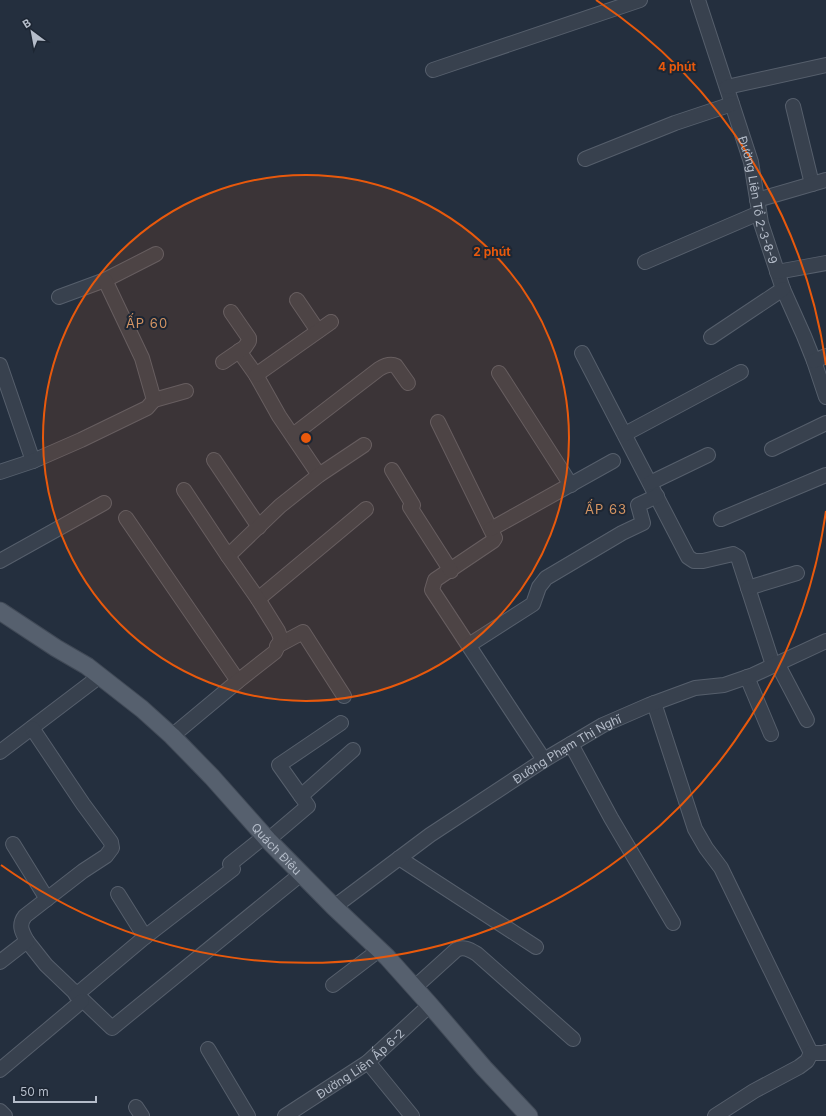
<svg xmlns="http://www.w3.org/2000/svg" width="826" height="1116" viewBox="0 0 826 1116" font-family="Inter,sans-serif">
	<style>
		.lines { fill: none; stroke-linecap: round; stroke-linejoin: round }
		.minor-casing { stroke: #565f6c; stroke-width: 16 }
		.major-casing { stroke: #414a57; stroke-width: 19 }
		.minor { stroke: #38414e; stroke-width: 14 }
		.major { stroke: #56606e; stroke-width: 17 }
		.ring { fill: none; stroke: #e8590c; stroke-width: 2 }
		.labels { text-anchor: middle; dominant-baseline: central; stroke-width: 4; stroke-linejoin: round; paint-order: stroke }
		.street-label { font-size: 12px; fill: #b4bcc9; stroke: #1d2633 }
		.neighbourhood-label { font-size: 13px; letter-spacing: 1px; fill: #d59563; stroke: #1d2633 }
		.centre { fill: #e8590c; stroke: #1d2633; stroke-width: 2 }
		.ring-label { font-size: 12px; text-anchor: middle; font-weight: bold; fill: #e8590c; stroke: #1d2633; stroke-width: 4; stroke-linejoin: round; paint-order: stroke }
	</style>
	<rect width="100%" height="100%" fill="#242f3e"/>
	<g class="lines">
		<defs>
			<g id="minor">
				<path id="s1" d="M698,0L751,162L761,223L783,289L804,336L814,361L826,397"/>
				<path d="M433,70L640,0"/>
				<path d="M727,87L826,65"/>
				<path d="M793,106L812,184"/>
				<path d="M585,159L675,123L732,104"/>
				<path d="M757,200L826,180"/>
				<path d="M645,262L759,213"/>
				<path d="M777,272L826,263"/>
				<path d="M59,297L105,280L156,254"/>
				<path d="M297,300L318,331"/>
				<path d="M711,337L783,289"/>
				<path d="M239,351L256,375L279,416L319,475"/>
				<path d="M582,353L688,557L694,561H703L733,554L738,557L773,665"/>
				<path d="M814,361L826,356"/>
				<path d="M223,362L245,347L249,341V338L231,312"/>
				<path d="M0,365L33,461"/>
				<path d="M499,373L571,485"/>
				<path d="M256,375L331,322"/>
				<path d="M154,400L186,391"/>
				<path d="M438,422L495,538L493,541L435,580L432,590L544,760"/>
				<path d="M625,434L741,372"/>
				<path d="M293,435L379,369C384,366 390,363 396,366L408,383"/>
				<path d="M772,449L826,423"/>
				<path d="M214,460L259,527"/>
				<path d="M392,470L413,505L410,507L451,571"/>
				<path d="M0,472L33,461L81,440L147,408L154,400L142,358L105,280"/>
				<path d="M650,483L708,455"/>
				<path d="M126,518L238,681"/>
				<path d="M721,519L826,475"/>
				<path d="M491,529L613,461"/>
				<path d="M228,556L280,506L319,475L364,445"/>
				<path d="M0,561L104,503"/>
				<path d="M748,588L797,573"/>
				<path d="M258,599L366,509"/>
				<path d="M469,645L533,604L539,587L546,578L622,533L643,523L638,505L657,496"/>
				<path d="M277,646L303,632L344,696"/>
				<path d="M777,663L807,720"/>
				<path d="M747,677L771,734"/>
				<path d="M654,703L695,829L706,848L721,868L811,1053L807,1061L799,1067L754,1091L715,1116"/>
				<path d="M172,736L238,681L275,652L281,639L278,631L258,599L228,556L184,490"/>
				<path d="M571,744L611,818L673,923"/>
				<path d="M0,752L100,676"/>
				<path d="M301,796L279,765L341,723"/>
				<path d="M268,840L308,806L301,796L353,750"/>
				<path d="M13,844L47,899"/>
				<path d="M399,858L536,947"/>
				<path d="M118,894L145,937"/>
				<path id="s2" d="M334,907L430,835L544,760L603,725L649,705L695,688L724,685L753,675L826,641"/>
				<path d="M27,941L46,965L112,1028L301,874"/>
				<path d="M0,962L27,941C22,932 18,925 25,916L83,871L106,856L112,848L111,842L83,804L32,728"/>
				<path d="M333,985L379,950"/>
				<path d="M414,988L456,950C464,946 470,950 477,954L573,1039"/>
				<path d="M76,995L145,937L233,869L230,864L265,836"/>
				<path d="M208,1049L248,1116"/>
				<path d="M811,1053H824L826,1052"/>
				<path d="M368,1062L412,1116"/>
				<path d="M0,1070L82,1001"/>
				<path d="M136,1107L142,1116"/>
				<path d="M0,1111L5,1116"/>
				<path id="s3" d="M285,1116L368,1062L430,1005"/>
			</g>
			<g id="major">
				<path id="s4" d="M0,611L56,648L87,666L142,709L172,736L212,777L268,840L334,907L387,957L430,1005L484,1068L529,1116"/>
			</g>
		</defs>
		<use href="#minor" class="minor-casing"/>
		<use href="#major" class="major-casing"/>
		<use href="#minor" class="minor"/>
		<use href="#major" class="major"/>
	</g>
	<circle cx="306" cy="438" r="263" fill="#e8590c" fill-opacity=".12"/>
	<g class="ring">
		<circle cx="306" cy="438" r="263"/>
		<path d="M826 511A525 525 0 0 1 1 865M596 0A525 525 0 0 1 826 365"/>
	</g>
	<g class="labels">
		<g class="street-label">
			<text stroke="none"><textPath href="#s1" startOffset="209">Đường Liên Tổ 2-3-8-9</textPath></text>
			<text stroke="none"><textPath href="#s2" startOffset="282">Đường Phạm Thị Nghĩ</textPath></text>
			<text stroke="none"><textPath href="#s4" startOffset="367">Quách Điêu</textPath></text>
			<text stroke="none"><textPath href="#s3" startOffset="92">Đường Liên Ấp 6-2</textPath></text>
		</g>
		<g class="neighbourhood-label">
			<text x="147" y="323">ẤP 60</text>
			<text x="606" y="509">ẤP 63</text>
		</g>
	</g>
	<circle cx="306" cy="438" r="6" class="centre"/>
	<g class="ring-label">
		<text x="677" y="71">4 phút</text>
		<text x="492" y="256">2 phút</text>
	</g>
	<g transform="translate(32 32) rotate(328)" stroke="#1d2633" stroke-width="3" paint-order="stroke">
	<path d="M0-3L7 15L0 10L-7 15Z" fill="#b4bcc9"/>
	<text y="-6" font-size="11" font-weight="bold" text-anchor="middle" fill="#b4bcc9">B</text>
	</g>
	<path d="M14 1096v6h82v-6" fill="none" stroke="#b4bcc9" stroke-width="2"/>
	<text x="20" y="1096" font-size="12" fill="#b4bcc9" stroke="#1d2633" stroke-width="3" paint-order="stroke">50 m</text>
</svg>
